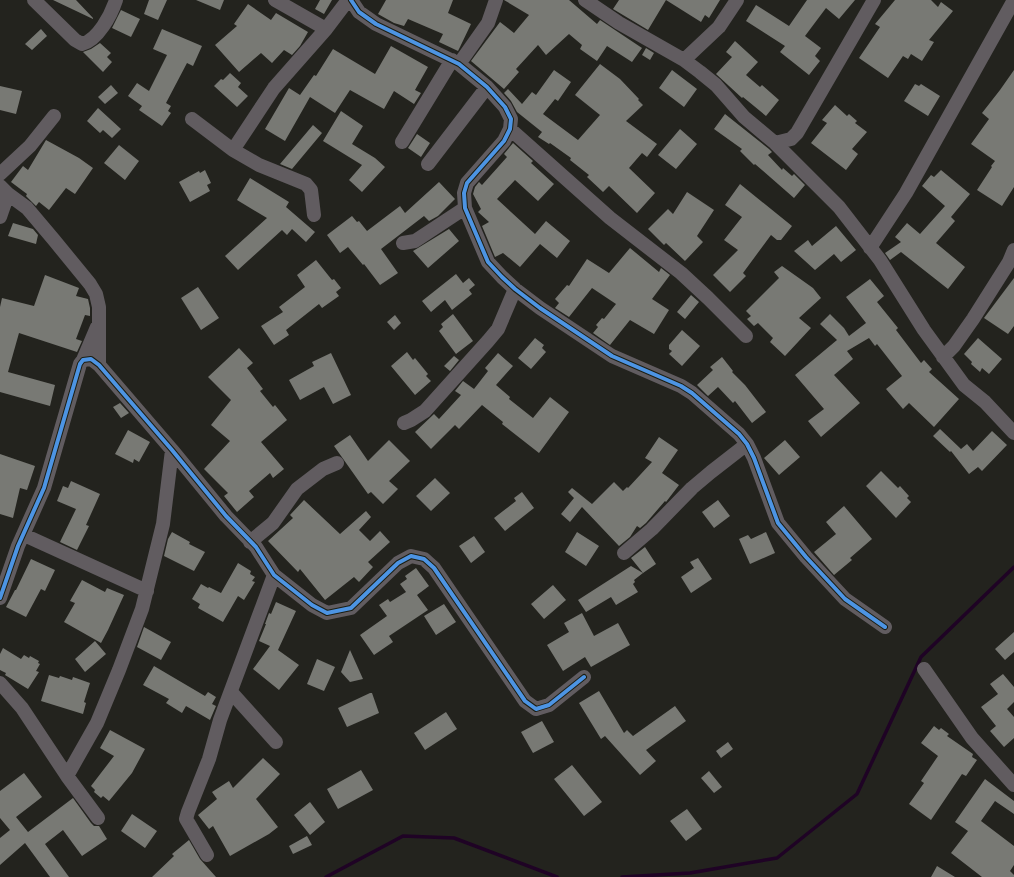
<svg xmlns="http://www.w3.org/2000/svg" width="1014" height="877" viewBox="0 0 1014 877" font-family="'IBM Plex Sans',sans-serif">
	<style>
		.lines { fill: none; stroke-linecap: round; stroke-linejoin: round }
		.stream { stroke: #1f0325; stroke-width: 3.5 }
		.building { fill: #787974 }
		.minor { stroke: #615c60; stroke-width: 14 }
		.cycleway-casing { stroke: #1b1d12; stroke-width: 6 }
		.cycleway { stroke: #4d94e3; stroke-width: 4 }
	</style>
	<rect width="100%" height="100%" fill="#23231e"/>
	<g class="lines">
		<path class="stream" d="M326,877L403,836L454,838L557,877
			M622,877L690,873L777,858L857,794L921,657L1014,567"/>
	</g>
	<path class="building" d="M53,0H76L93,18V19Z
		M149,0H167L158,20L144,14Z
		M196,0H224L220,10Z
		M320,0H332L324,14L315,9Z
		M386,0H453L448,13L471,24L460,47L458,51L439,42L443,34L408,19L404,26L394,23L378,14Z
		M504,0H569L597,24L600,20L642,48L632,62L607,46L597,61L580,49L582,45L569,34L546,55L538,45L516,69L519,72L504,89L471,61L500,22L514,33L529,15Z
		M619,0H720L709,18L705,15L701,22L666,0L648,30L613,9Z
		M807,0H855L839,19L826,8L805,36L821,48L815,56L820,61L809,75L780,52L785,46L746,21L756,5L789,26Z
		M895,0H931L938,7L941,2L953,11L929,40L934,42L922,61L911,54L908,59L903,56L888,78L859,58L880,27L875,24Z
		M248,4L271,20L276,13L308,32L300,46L292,55L284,50L272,63L261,53L239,72L215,45L237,26L234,24Z
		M121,10L140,19L131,37L112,28Z
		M41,29L47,36L32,50L25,44Z
		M162,29L202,46L193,66L187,63L166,103L171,106L168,111L171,113L162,126L139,110L142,106L128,96L137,83L149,91L167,55L153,49Z
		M735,41L758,62L746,75L760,87L762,85L779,100L766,116L743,97L742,98L716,74L732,57L726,52Z
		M100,43L111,53L107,57L112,62L103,72L83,52L91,49Z
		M391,46L428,67L415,90L421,93L414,104L394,91L384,109L350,90L335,113L310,97L285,141L265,129L289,88L300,95L314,75L316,76L333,49L375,74Z
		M646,48L654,53L650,60L642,55Z
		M600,64L620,79L639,99L638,100L643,105L626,121L657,144L647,157L642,153L629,168L655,193L637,213L609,186L603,192L587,177L589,175L570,160L571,158L550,143L549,144L538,137L542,132L517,112L511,101L504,93L508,89L522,104L532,92L536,95L554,70L571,82L558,101L555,99L543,114L578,140L600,115L575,95Z
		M672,70L697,89L684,107L659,88Z
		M1014,70V187L1002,206L977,190L992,167L991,166L995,161L971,144L989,119L982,113L1000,90Z
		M230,73L241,83L238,87L248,96L237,107L214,86L221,79L223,80Z
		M915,84L919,86L921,84L940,96L928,116L904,101Z
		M111,85L118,93L105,104L98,97Z
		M0,86L22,91L16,114L0,110Z
		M835,105L847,116L849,114L857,121L855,123L867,132L852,149L858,154L846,170L811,143L827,123L822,120Z
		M98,108L121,129L112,138L103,130L100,133L87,121Z
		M341,111L363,126L352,144L375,158L385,167L362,192L349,180L362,165L323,141Z
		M725,114L769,149L772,152L768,155L782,170L783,168L792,176L794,174L805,185L794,198L755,164L754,165L740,151L742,149L714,129Z
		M313,125L322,133L292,169L280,164Z
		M680,129L697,144L676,169L658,155Z
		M417,134L430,143L421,157L408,148Z
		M46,140L79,158L93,168L75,194L66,188L49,210L39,202L36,206L26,196L27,194L11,182L23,166L28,170Z
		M513,143L533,161L531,163L554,184L538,201L515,180L497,199L535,234L546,221L570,241L557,258L540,244L520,267L503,253L495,257L482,226L489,222L478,212L481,209L473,194L475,187L479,182L482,185L507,157L504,154Z
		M119,145L139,161L125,180L104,163Z
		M205,170L211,183L207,185L210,191L190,202L179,182L199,171L200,173Z
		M941,170L970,194L951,217L955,221L936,243L965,267L948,289L901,252L890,260L885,253L901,242L895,237L907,223L920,234L945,206L922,186L931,175L934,177Z
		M250,178L289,202L286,207L315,232L306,242L292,229L287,235L282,230L238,270L225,256L267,218L237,200Z
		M439,182L455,199L438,216L429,221L424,216L381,249L398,273L380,285L364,264L363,265L348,247L340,253L327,235L352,216L357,222L359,221L367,231L400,206L405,213Z
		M740,184L792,226L781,240H777L771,235L743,273L746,276L730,292L713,275L738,250L724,240L742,217L725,205Z
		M687,192L714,210L697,236L703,242L685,261L666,243L664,245L648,229L668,209L673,214Z
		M13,223L33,229L38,235L36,244L8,236Z
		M836,226L856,250L841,262L834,254L815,270L794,251L808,240L812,246Z
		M449,229L459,241L428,268L413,251Z
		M630,248L659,272L661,268L670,275L652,299L669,310L654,334L630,320L610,345L593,333L598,327L596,325L602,318L604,319L616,304L592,288L569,317L555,308L559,303L555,299L567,285L569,286L587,259L609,273Z
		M316,260L332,280L334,279L341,288L336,292L339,296L322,308L319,304L286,330L289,335L274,345L261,326L283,312L279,307L305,287L297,275Z
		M782,266L813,288L821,298L799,318L811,328L785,356L770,342L773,338L758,323L754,326L747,319L751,316L746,311L779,278L774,272Z
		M456,274L463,283L469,278L475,285L469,290L472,294L452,310L445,300L431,312L422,301Z
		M45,275L79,288L76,296L88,299L90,308V316L85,315L76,339L82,341L77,352L19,333L8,372L55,385L50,406L0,392V307L2,298L34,306Z
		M1014,278V326L1008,334L984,318Z
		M870,279L884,296L877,302L898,328L896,330L921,363L924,360L932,369L929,372L959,399L934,427L909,403L903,409L886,389L902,376L877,344L875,346L869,338L847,351L853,359L834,375L860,403L821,437L808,421L824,409L795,375L837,340L820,324L830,314L844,328L849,336L866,323L846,297Z
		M198,287L219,318L201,330L181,298Z
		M691,295L699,302L685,319L677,312Z
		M453,314L473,341L456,354L439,331L443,327L441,324Z
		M395,315L401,323L394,330L387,322Z
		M682,330L700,346L682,366L669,354L672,351L669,349V345Z
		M535,338L544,345L542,348L546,352L531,369L518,358Z
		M978,338L1002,359L989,374L982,368L980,372L971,364L972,362L964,354Z
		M239,348L253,363L247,368L263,389L260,391L273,407L275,405L287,420L261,442L284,469L273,478L270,473L249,491L254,497L237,512L224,496L228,493L204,469L230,441L211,425L231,400L208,377Z
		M407,352L413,360L415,358L428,374L426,376L431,381L415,395L391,366Z
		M331,353L351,395L333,404L324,387L300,400L289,380L314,366L312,362Z
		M498,353L513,366L496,385L510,397L509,399L533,418L550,397L569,412L539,453L502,424L503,422L482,405L459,429L455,425L431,449L415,432L434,414L439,419L461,395L455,391L463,381L474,389L488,371L485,368Z
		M454,356L459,360L450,371L444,366Z
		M722,357L733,371L732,372L745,385L766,412L752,423L735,401L733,403L718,387L708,396L697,385L713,370L710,367Z
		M120,403L129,413L121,418L113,407Z
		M940,429L961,449L967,444L973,451L992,431L1007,445L982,471L978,467L969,474L951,451L950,452L933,436Z
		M128,430L150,442L139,462L134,459L133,463L115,454Z
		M350,435L368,461L389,440L410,461L389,481L398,489L383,504L371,492L368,494L334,446Z
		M659,437L678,450L662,473L679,485L666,502L665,501L646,523L640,528L637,526L630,537L619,546L582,507L570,522L561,514L574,498L568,492L572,488L592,504L614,482L623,491L627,487L628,488L652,462L645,458Z
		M785,440L800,457L779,475L764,458Z
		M0,454L35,466L27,490L20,488L13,518L0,514Z
		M881,471L898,488L900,486L909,496L907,498L911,502L896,518L866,486Z
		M435,478L450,493L431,511L416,496Z
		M71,481L100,494L86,525L89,526L77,550L60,542L76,509L57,501L63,486L68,488Z
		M522,492L534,508L505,531L494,518L516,501L514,498Z
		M304,500L340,534L366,511L371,517L359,530L370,541L380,531L390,542L368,562L373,567L359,582L354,577L325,600L300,569L298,572L268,541L293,518L290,515Z
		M718,500L730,516L714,528L702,512Z
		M844,506L872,539L850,558L852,560L834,575L814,552L836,534L826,522Z
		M172,532L190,542L189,544L205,552L194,571L164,556L168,539Z
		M577,532L599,546L586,566L565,552Z
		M766,532L775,553L750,564L739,539L748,535L751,539Z
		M474,536L485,552L471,563L459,546Z
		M645,547L656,564L643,573L631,558Z
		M698,558L712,579L691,593L681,577L694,568L690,562Z
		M31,559L55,570L45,591L41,589L26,617L6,607L15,590H16Z
		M238,563L251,571L250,574L255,577L252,581L255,582L244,600L238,596L223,622L198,608L200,604L192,599L201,584L208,588L209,587L221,593Z
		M631,566L643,573L634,580L635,582L633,584L638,592L616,605L611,597L586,612L578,600Z
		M416,568L429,586L417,595L428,610L389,636L393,642L374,655L360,635L387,616L379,605L388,599L390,602L406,592L400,584L407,579L405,576Z
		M82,580L105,592L107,588L124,595L108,630L101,643L64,622L75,603L70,601Z
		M553,585L566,600L544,619L531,604Z
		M276,602L296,611L278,650L299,665L279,690L253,669L270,646L259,641L266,624H265L269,613L271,614Z
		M444,604L456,622L436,635L424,616Z
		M582,613L594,636L618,623L630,645L591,667L585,657L563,671L547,645L569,632L564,623Z
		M144,627L171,642L161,660L137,647Z
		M1014,632V652L1005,660L995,649Z
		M95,641L106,654L85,672L75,659Z
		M3,648L21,659L24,655L29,658L30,656L39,661L38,663L40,664L36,671L39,672L28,689L5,675L6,673L0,670V654Z
		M350,650L363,679L350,682L341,672Z
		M317,659L335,667L324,691L307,684Z
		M154,666L205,696L208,692L216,697L212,704L216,706L210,720L186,706L182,713L166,703L169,699L143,685Z
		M1003,674L1014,687V702L1007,709L1014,717V738L1004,747L990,731L996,726L981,707L998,694L990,684Z
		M49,675L59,678L60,676L72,680L73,677L90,683L84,702L86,703L83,714L41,701Z
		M599,691L624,733L627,730L633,736L675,706L686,721L646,750L656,761L640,775L605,736L601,739L579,703Z
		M370,693H372L379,713L347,727L338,708Z
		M446,712L457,729L425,750L414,733Z
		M542,721L554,742L533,753L521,732Z
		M934,726L939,730L941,728L949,734L947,736L973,754L972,757L977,760L966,776L962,774L931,820L909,804L924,783L921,781L938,756L921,743Z
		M110,730L145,749L132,773L109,801L103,796L101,798L94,792L95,790L91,786L114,756L100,748Z
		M728,742L733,749L721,758L716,751Z
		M263,758L280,774L256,799L278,827L269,834L230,856L213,826L209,829L198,815L217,799L212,792L229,781L233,788Z
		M572,765L602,802L584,816L554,779Z
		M361,770L373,790L338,809L327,789Z
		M709,771L722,787L714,793L701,778Z
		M24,773L42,797L16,817L28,832L73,798L91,823L94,826H99L107,839L82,856L63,830L45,844L69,877H50L25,843L0,865V838L10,830L0,818V791Z
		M985,779L1014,801V814L995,801L981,821L1014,846V865L1010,871L1014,875V877H982L951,853L968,831L955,822Z
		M310,802L325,822L310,835L294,815Z
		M687,809L702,829L686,841L670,821Z
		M132,814L157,831L145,848L121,831Z
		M307,836L312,845L293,854L289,846Z
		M189,840L200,859L216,877H152L174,856L172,854Z
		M937,866L955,877H931Z"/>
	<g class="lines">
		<path class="minor" d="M34,0L75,40L82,44C98,40 111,15 116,0
			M275,0L326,29
			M351,0L359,12L376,24L459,64L487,87L505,107L511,119L510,129L504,141L467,183L464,193L465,208L488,262L502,277L515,289L540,308L612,356L681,386L692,393L739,434L747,444L754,458L778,523L806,557L845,599L885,627
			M585,0L619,23L684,60L700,72L716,85L744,117L775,143L839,207L880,260L924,330L964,385L985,402L1014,433
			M684,60L719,27L737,0
			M459,64L488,23L496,0
			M192,119L233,150L259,165L306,184L311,190L314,215
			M510,129L610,218L681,273L708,298L746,336
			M402,142L452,60
			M775,143L791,139L797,133L874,0
			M233,150L274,88L326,29L348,0
			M428,164L487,87
			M0,174L30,146L54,116
			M0,186L8,194L27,208L54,240L90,284L96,294L99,307V365
			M0,217L8,194
			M403,243L415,241L465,208
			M870,248L906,193L1014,0
			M943,357L954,346L973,319L1009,262L1014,250
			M83,360L97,327
			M404,423L411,420L425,411L488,341L498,329L515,289
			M24,535L147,591
			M250,542L273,523L297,489L323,469L337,463
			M624,553L652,529L692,488L711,472L747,444
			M0,598L18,546L44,488L80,364L83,360L91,359L99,365L172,450L226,516L256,547L274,575L312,605L327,613L351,608L398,563L411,556L424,559L434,568L525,701L536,709L549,705L584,677
			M924,669L972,738L1014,785
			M0,683L22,708L67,776L98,818
			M231,692L276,742
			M67,776L97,723L119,670L142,609L163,524L172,450
			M207,855L189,824L186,819L188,812L209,759L220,720L274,575"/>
		<defs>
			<path id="cycleway" d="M351,0L359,12L376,24L459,64L487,87L505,107L511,119L510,129L504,141L467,183L464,193L465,208L488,262L502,277L515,289L540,308L612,356L681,386L692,393L739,434L747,444L754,458L778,523L806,557L845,599L885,627
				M0,598L18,546L44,488L80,364L83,360L91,359L99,365L172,450L226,516L256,547L274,575L312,605L327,613L351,608L398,563L411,556L424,559L434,568L525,701L536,709L549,705L584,677"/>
		</defs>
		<use href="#cycleway" class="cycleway-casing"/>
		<use href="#cycleway" class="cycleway"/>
	</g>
</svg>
